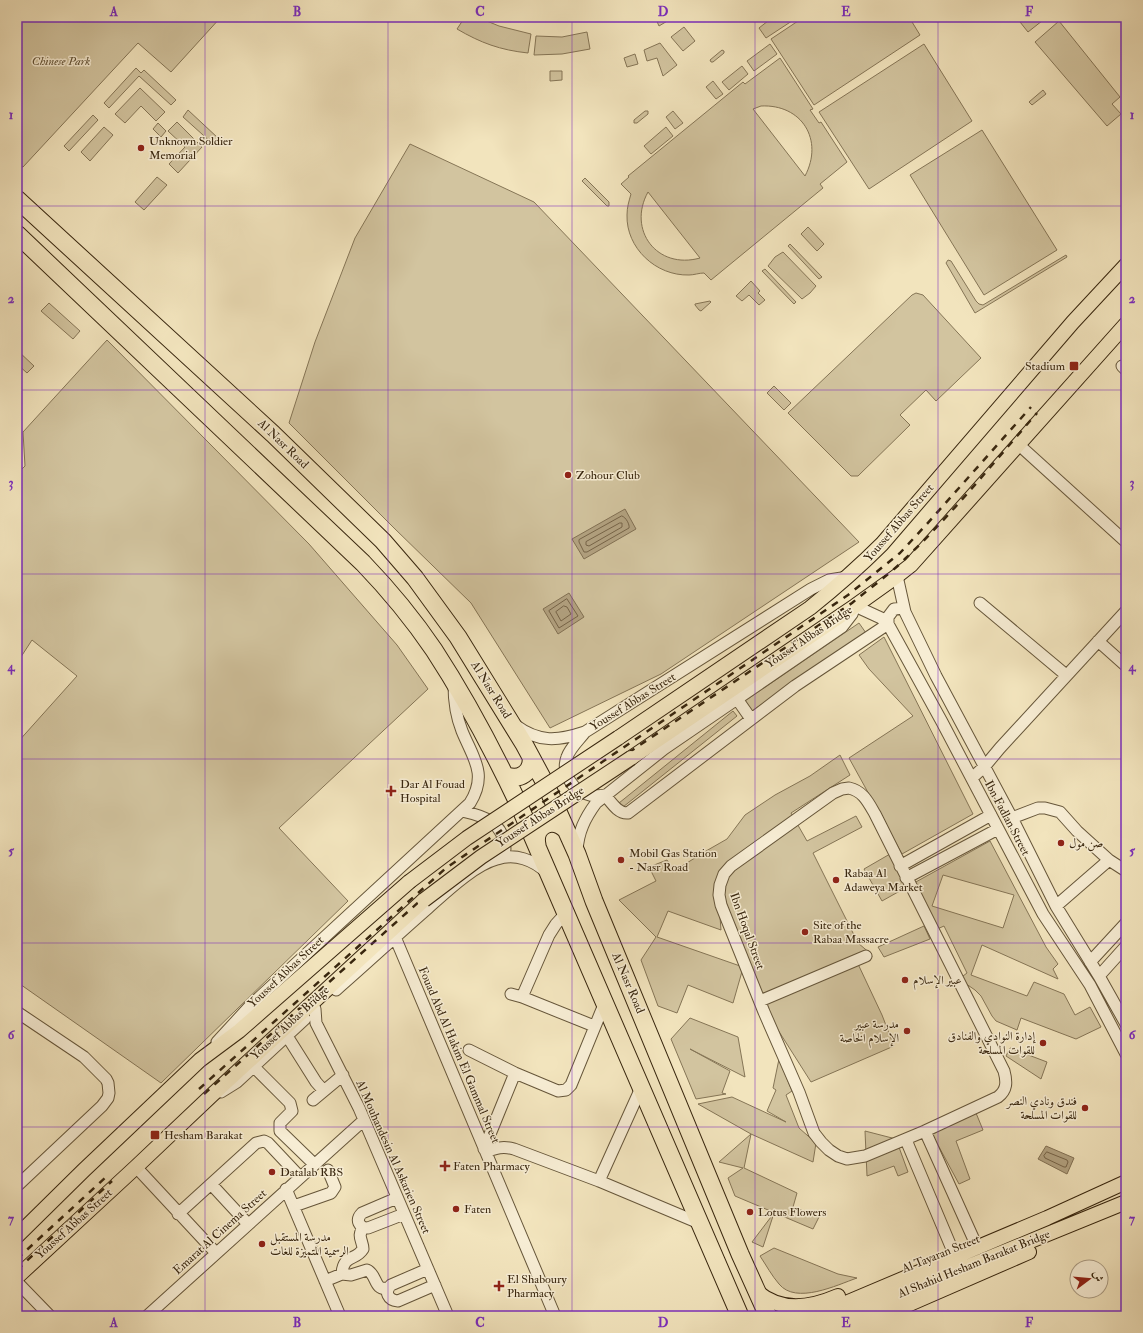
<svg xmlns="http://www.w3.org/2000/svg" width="1143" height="1333" viewBox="0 0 1143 1333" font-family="'IM FELL Double Pica',Amiri,serif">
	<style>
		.green { fill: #d2c49f; stroke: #857556; fill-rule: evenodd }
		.water { fill: #b3a382; stroke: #827154 }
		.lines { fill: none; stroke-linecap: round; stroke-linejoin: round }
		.shore { stroke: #766448; stroke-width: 1 }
		.minor-casing { stroke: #66563a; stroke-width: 13 }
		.major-casing { stroke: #38260e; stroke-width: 16 }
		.highway-casing { stroke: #38260e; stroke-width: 19 }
		.minor { stroke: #f7edd4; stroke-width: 11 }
		.major { stroke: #f2e4bd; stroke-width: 14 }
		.highway { stroke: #f2e4bd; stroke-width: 17 }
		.rail { stroke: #38260e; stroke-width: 2.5; stroke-dasharray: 7 7; stroke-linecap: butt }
		.major-bridge-casing { stroke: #38260e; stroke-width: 16; stroke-linecap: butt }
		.major-bridge { stroke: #f2e4bd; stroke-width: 14 }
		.grid { fill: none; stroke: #7b2cbf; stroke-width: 1; stroke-opacity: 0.55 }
		.poi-dot { fill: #8f2418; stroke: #f7edd4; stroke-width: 1.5 }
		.labels { text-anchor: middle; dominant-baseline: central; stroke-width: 3; stroke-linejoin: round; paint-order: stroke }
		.park-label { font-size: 12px; font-style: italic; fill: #5e4e32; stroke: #f7edd4 }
		.poi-label { font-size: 12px; fill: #38260e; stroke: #f7edd4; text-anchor: start }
		.street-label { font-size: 12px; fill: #38260e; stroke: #f7edd4 }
		.neatline { fill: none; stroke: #7b2cbf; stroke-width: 1.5 }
		.grid-label { font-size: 13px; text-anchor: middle; font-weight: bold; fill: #7b2cbf }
	</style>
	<rect width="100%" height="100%" fill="#f2e4bd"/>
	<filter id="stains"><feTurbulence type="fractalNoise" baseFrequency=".005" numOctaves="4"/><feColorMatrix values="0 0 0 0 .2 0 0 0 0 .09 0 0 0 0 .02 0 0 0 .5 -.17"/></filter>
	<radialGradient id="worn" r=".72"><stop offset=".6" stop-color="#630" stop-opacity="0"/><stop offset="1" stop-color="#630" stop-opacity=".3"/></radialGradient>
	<path class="green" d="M17,17H221L171,72L138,43L23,167L17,166Z
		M465,17H477L499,26L531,34L528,53C500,50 481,43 457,29Z
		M655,17H674L659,26Z
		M773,17H798L766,38L759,28Z
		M804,17H909L920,35L814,105L771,39Z
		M1016,17H1047L1028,32Z
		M1059,21L1120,97L1112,104L1121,114L1107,126L1035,42Z
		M684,27L695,41L683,51L671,37Z
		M587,32L590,49L562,54L534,55L536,36L562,37Z
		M660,43L677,65L663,76L657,58L647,61L644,50Z
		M770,44L777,54L754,71L747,61Z
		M924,44L972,121L869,189L819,112Z
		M722,50L724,51V53L713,62H711L710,60Z
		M635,54L638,64L627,67L624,58Z
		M780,58L813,109L810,110L819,123L821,122L847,162L820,184L823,188L711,280L704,273C699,273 694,275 689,275C656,276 626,248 627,215C627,207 629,201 631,194L621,184L629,177L628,176L743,82L745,84ZM761,106C802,104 824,140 805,176L753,109ZM648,192L700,258C657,270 627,230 648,192Z
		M742,66L748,74L729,90L722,82Z
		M136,68L141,73L144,70L176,100L171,105L139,76L109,108L104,103Z
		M550,71H562V80L550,81Z
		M713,81L723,94L716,99L706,87Z
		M140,88L165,112L156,121L141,106L125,123L115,114Z
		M1043,90L1046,94L1032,105L1029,102Z
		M188,110L218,138L213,144L183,117Z
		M645,111H648V114L637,123H634V120Z
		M673,111L683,123L675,129L666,117Z
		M93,115L98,120L69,151L64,146Z
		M177,122L202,147L178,173L169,164L185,147L168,131Z
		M158,123L166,131L161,137L153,129Z
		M104,127L113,135L90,161L81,152Z
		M666,127L673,136L651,154L644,146Z
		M982,130L1057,250L984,295L910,175Z
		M410,144L534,202L859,542L661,674L550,728L471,603L394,528L289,423L315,342L355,238Z
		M157,177L167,185L144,210L135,202Z
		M585,178L609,202V206H607L582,181Z
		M808,227L824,244L817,251L801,234Z
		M790,244L822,277L819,279L788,246Z
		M783,252L816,286L810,293L802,299L768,266L775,257Z
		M1066,255L1067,257L975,313L946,263L948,260L951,261L976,301L979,304L983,305Z
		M765,269L796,302L794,304L762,271Z
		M751,281L760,291L758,293L765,300L759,305L749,295L742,301L736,296Z
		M916,293L923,295L981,358L936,401L926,390L900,415L910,425L858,476H851L788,413L912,295Z
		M710,301L711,302L701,311L699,310L695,305V304Z
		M49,303L80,331L73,339L41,311Z
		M107,340L309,544L397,645L428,689L279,828L348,901L161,1083L17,982V743L77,676L32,640L17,663V474L25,466L23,432Z
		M17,350L34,366L27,373L17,364Z
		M774,386L791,403L784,410L767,393Z
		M859,623L866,633L752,711L745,701Z
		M884,637L973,814L902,854L849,758L913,716L869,669L859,655Z
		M733,711L737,716L623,807L619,803Z
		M840,755L850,775L791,813L807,841L856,816L862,827L813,853L858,943L871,954L872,957L858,964L882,1015L894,1046L811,1082L759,1000L743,968L733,1003L688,985L677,1013L658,1006L641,960L656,937L619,900L656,881L649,867L667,860L674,871L706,851L727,839L745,815L775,795L810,776ZM668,911L721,930L720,917L743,967L657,937Z
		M990,841L1046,947L1058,964L1053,969L1058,979L982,945L971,975L1027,996L1034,982L1064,994L1075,1015L1090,1007L1101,1027L1076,1039L1021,1018L1017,1030L996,1021L992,1016L981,996L975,990L959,979L967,973L944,926L935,930L914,883ZM943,875L1014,895L1003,928L932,906Z
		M890,854L907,887L882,901L864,869Z
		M924,926L930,939L884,957L878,947Z
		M690,1018L738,1037L745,1077L690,1049L730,1071L722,1093L726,1094L696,1099L671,1039Z
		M1010,1048L1047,1062L1041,1079L1006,1056Z
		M779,1059L792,1091L786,1095L799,1128L816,1143L813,1162L751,1134L744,1168L797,1193L793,1207L819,1217L813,1229L735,1196L728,1178L743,1168L719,1162L751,1134L698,1104L732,1097L786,1122L767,1111L776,1090L773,1088Z
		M976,1113L983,1130L956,1141L970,1179L959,1184L931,1132Z
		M865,1131L896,1139L908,1172L898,1176L894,1166L867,1176Z
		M774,1213L763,1247L752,1242Z
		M774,1248L838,1274L857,1278C837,1285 796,1305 779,1284C772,1276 766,1265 760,1256Z"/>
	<path class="water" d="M625,509L636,529L584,559L572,539Z
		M569,593L584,617L558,634L543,609Z
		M1046,1146L1074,1158L1067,1174L1038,1159Z"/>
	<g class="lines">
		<path class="shore" d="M622,516C626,517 630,525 629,528L587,552H584L579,542V540Z
			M620,523H622V527L589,546L586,545V542Z
			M567,599L578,616L559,628L549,611Z
			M564,606L567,607L571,614L561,621L556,612Z
			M1047,1152L1067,1160L1068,1162L1066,1167H1064L1045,1158L1044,1156Z"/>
		<defs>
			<path id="minor" d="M1122,366L1126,370
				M1018,444L1126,542
				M897,576L905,612L936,676L1012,818L1056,906L1099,976L1126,1024
				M980,603L1066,675
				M1098,641L1126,666
				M737,699L751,719
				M515,725C539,743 558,741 585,732L811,589L829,580L848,577
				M585,732C579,740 570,748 567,757C561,773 573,792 590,795C595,796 600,796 605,795C611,802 618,814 628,813L795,686L888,624V617L894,609L904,608
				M972,778L985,766L1000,748L1126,611
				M849,788C863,791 868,802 875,814L1004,1071C1007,1082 1007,1090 998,1097L925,1131L865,1156L847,1159L838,1156L829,1150L821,1142L814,1133L799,1092L764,1012L721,905L719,895L720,885L724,874L731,866L833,793L842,789Z
				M462,811C484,816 504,822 505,849
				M1012,818L1038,808H1045L1060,812L1077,831L1109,860L1126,871
				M577,851C578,832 585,818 596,803L664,749L842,627L852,614L855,606L881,618L888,624L942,722L1043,914L1090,985L1126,1054
				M900,866L991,815
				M906,878L998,829
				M1056,906L1109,860
				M395,937L555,1316
				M1090,962L1126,923
				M1099,976L1126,946
				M336,990C367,963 397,935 428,908C445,893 474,865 497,859C515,853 534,860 547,873
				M511,994L522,997L594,1026
				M522,997L549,935L556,924L566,913
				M760,1001L866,956
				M315,1009L316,1023L359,1108L448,1316
				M17,1012L84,1057L106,1079L108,1083L109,1093L108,1098L102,1106L17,1186
				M287,1036L316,1082L324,1091
				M217,1042L250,1006L470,803C488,774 473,758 462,731C456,716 454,701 454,685
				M469,1050L515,1073L558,1091L566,1090L571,1085L605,1002
				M254,1067L290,1103L292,1111L280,1123V1131L314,1164
				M221,1092L237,1082L305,1019
				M313,1100L343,1075
				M925,1131L974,1240
				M906,1140L952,1249
				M484,1149L515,1073
				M486,1152C496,1148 503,1146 514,1149L599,1181L699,1223
				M136,1167L216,1253
				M599,1181L641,1088
				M211,1184L248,1224
				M286,1189L340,1316
				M397,1198L362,1213C355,1220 359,1228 368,1228L404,1214
				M294,1206L331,1193L335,1187L328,1170
				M178,1214L256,1143L264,1141L268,1143L300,1177
				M428,1269L391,1285C384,1292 388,1300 398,1301L435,1285
				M342,1274C343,1254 356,1261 363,1249C363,1241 356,1235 364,1228
				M325,1281L342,1274L351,1275L367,1270C377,1274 374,1291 387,1288
				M17,1282L50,1316
				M147,1316L364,1120"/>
			<path id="major" d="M618,738L810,608C835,588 859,567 882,544L1073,322L1126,265
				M631,758L855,606L897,576L911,565L1126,324
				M17,1236L84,1170L200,1060L239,1031L409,882
				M17,1277L136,1167L212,1095L424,900
				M756,1291C781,1313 810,1308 838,1296
				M815,1316L1047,1218L1126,1182
				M847,1316L1126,1202
				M882,1316L1029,1252"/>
			<path id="highway" d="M17,199L273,434L383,541L415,578L458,637L524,744L546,785L577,854L594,901L740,1254L768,1316
				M17,234L363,563C389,590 413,619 434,650C466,699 494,752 519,805L740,1316
				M505,775C519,782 533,772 531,757
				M537,845C533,826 552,816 566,830"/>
		</defs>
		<use href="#minor" class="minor-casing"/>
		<use href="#major" class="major-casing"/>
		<use href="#highway" class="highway-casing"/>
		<use href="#minor" class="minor"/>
		<use href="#major" class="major"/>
		<use href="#highway" class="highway"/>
		<path class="rail" d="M199,1089L446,868L848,595L900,553L926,525L1031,407
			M204,1094L450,874L507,834L852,603C870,588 890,574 906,558C953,513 994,462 1037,413
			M17,1259L107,1176
			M17,1270L112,1181"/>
		<defs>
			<path id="major-bridge" d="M409,882L467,838L618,738
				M424,900L481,857L631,758"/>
		</defs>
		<use href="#major-bridge" class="major-bridge-casing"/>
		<use href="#major-bridge" class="major-bridge"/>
	</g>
	<path class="grid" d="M205,17V1316M388,17V1316M572,17V1316M755,17V1316M938,17V1316M17,206H1126M17,390H1126M17,574H1126M17,759H1126M17,943H1126M17,1127H1126"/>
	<g class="poi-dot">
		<circle cx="141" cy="148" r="4"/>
		<rect x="1069" y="361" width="10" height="10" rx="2"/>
		<circle cx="568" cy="475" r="4"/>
		<path d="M389 785h4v4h4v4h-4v4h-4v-4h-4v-4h4z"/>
		<circle cx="1061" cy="843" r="4"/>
		<circle cx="621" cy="860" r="4"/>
		<circle cx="836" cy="880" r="4"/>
		<circle cx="805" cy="932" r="4"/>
		<circle cx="905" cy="980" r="4"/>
		<circle cx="907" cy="1031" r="4"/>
		<circle cx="1043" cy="1043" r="4"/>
		<circle cx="1085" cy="1108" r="4"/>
		<rect x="150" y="1130" width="10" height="10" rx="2"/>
		<path d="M443 1160h4v4h4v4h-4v4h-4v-4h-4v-4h4z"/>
		<circle cx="272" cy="1172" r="4"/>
		<circle cx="456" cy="1209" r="4"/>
		<circle cx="750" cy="1212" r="4"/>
		<circle cx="262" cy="1244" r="4"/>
		<path d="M497 1280h4v4h4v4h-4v4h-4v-4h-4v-4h4z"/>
	</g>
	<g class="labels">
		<g class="park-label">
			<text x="61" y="61">Chinese Park</text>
		</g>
		<g class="poi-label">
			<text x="149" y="141">Unknown Soldier<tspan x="149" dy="14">Memorial</tspan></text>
			<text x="1065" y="366" text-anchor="end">Stadium</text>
			<text x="576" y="475">Zohour Club</text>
			<text x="400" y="784">Dar Al Fouad<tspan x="400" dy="14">Hospital</tspan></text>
			<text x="1069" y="843">صن مول</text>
			<text x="629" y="853">Mobil Gas Station<tspan x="629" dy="14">- Nasr Road</tspan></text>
			<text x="844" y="873">Rabaa Al<tspan x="844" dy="14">Adaweya Market</tspan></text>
			<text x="813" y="925">Site of the<tspan x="813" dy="14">Rabaa Massacre</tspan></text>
			<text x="913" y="980">عبير الإسلام</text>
			<text x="899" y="1024" text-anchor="end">مدرسة عبير<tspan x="899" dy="14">الإسلام الخاصة</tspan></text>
			<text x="1035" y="1036" text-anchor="end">إدارة النوادي والفنادق<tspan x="1035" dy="14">للقوات المسلحة</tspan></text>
			<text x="1077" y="1101" text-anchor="end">فندق ونادي النصر<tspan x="1077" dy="14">للقوات المسلحة</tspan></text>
			<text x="164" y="1135">Hesham Barakat</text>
			<text x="453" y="1166">Faten Pharmacy</text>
			<text x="280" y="1172">Datalab RBS</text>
			<text x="464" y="1209">Faten</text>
			<text x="758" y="1212">Lotus Flowers</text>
			<text x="270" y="1237">مدرسة المستقبل<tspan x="270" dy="14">الرسمية المتميزة للغات</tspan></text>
			<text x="507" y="1279">El Shaboury<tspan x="507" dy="14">Pharmacy</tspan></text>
		</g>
		<g class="street-label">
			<text transform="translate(283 444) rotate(44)">Al Nasr Road</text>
			<text transform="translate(899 523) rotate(-49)">Youssef Abbas Street</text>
			<text transform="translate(809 637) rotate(-34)">Youssef Abbas Bridge</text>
			<text transform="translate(491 690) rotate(58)">Al Nasr Road</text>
			<text transform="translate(633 702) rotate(-32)">Youssef Abbas Street</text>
			<text transform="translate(540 817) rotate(-33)">Youssef Abbas Bridge</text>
			<text transform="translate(1007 818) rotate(62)">Ibn Fadlan Street</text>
			<text transform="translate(747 931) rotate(70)">Ibn Hoqal Street</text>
			<text transform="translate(286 972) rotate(-43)">Youssef Abbas Street</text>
			<text transform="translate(628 983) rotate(67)">Al Nasr Road</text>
			<text transform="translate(290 1023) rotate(-43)">Youssef Abbas Bridge</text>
			<text transform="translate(459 1055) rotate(67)">Fouad Abd Al Hakim El Gammal Street</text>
			<text transform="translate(393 1157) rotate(66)">Al Mouhandesin Al Askarien Street</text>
			<text transform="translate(74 1224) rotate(-42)">Youssef Abbas Street</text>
			<text transform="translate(220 1232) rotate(-42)">Emarat Al Cinema Street</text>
			<text transform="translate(941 1254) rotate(-22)">Al Tayaran Street</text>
			<text transform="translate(974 1264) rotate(-22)">Al Shahid Hesham Barakat Bridge</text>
		</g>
	</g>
	<rect width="1143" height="1333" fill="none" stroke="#f2e4bd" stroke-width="44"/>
	<g transform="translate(1089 1279) rotate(74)"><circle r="19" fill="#f7edd4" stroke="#ab9d85"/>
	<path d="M0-3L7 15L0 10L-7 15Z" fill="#8f2418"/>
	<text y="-6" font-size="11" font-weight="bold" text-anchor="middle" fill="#38260e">ش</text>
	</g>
	<rect x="22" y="22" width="1099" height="1289" class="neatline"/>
	<g class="grid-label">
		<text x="114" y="16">A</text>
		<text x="297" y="16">B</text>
		<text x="480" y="16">C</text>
		<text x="663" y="16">D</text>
		<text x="846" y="16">E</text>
		<text x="1029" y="16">F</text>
		<text x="11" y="119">1</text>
		<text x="1132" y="119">1</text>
		<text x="11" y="303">2</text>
		<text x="1132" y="303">2</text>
		<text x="11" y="487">3</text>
		<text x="1132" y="487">3</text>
		<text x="11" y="671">4</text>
		<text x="1132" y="671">4</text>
		<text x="11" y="855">5</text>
		<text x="1132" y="855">5</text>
		<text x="11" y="1039">6</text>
		<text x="1132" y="1039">6</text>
		<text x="11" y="1223">7</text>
		<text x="1132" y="1223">7</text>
		<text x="114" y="1327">A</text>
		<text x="297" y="1327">B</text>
		<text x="480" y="1327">C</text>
		<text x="663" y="1327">D</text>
		<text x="846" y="1327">E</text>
		<text x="1029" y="1327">F</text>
	</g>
	<rect width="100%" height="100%" filter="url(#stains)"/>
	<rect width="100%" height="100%" fill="url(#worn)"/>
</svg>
